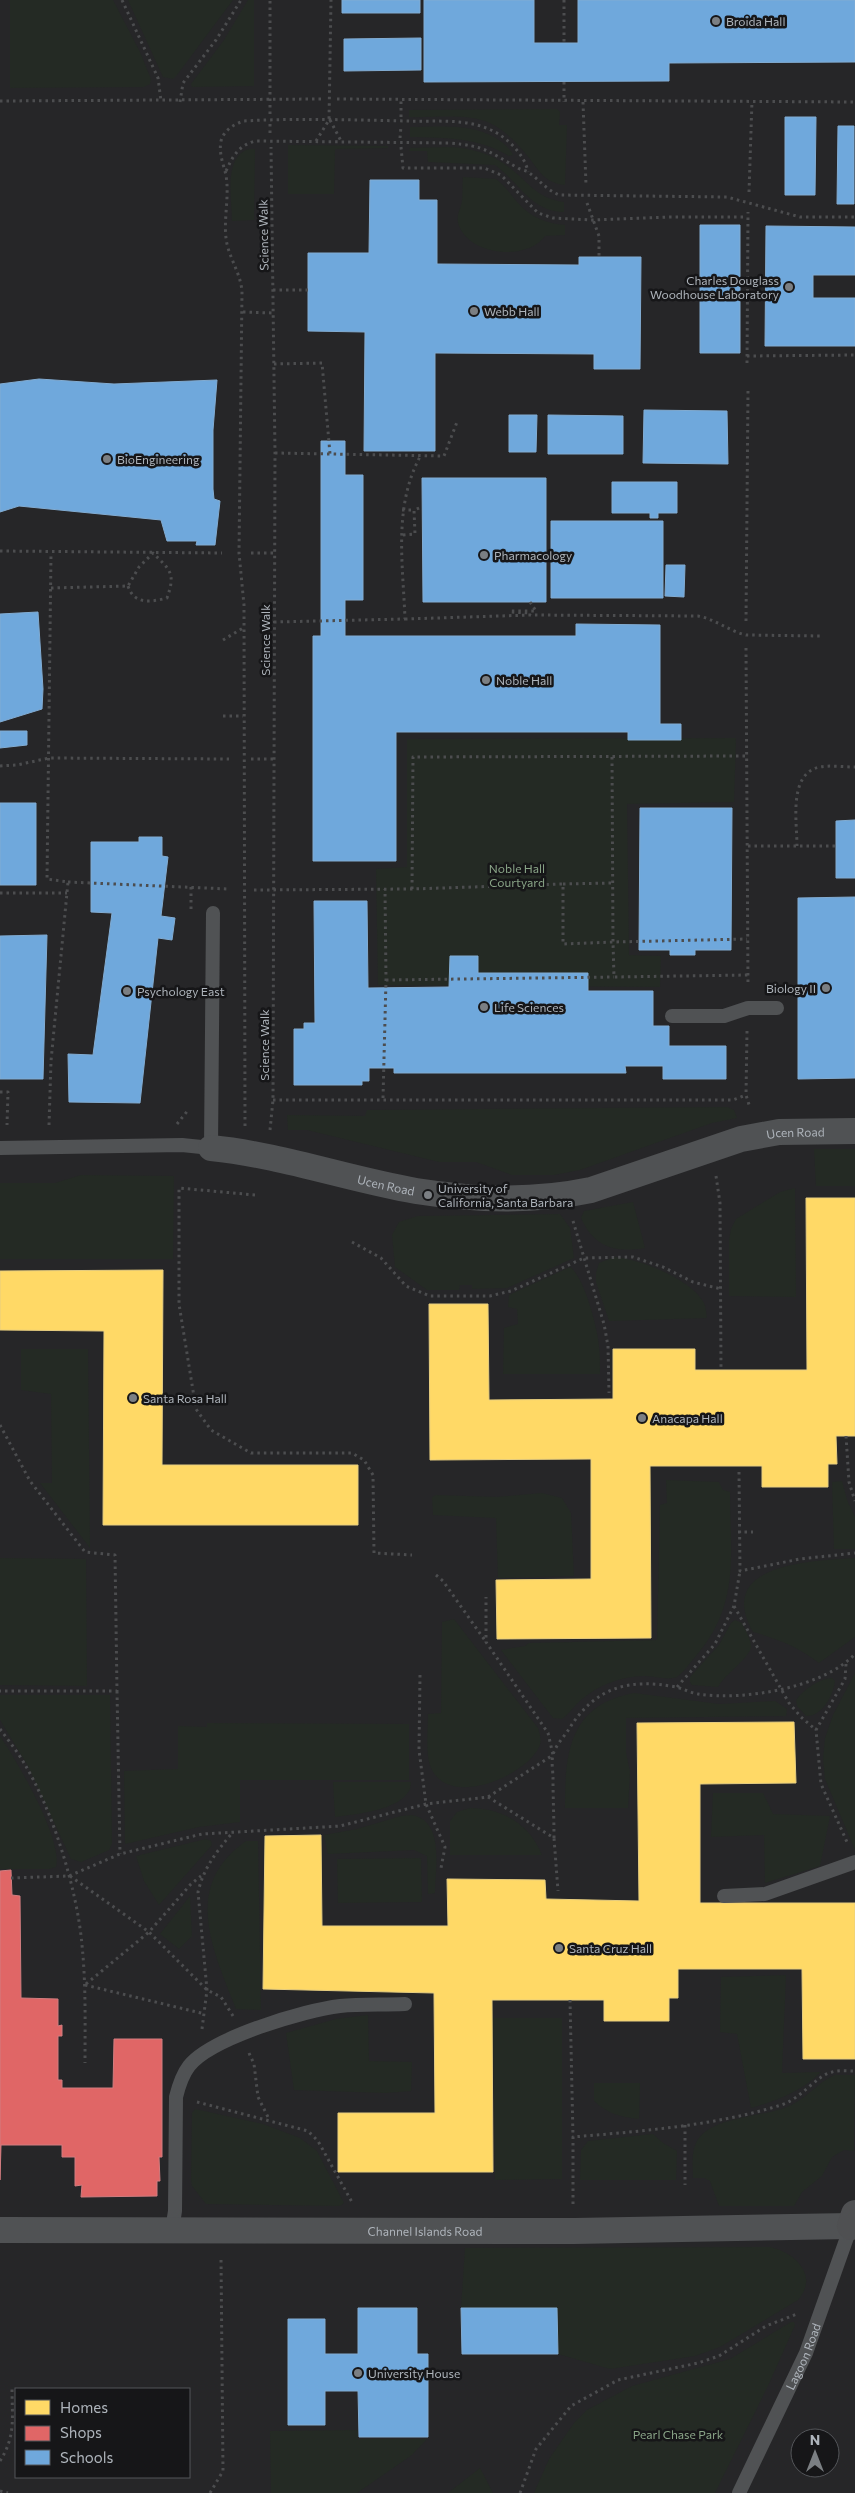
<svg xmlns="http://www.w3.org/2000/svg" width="855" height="2493" viewBox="0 0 855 2493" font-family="Commissioner,sans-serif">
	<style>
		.built { fill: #262628; fill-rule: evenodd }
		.green { fill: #242a24 }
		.homes { fill: #ffd966; stroke: #e7ce80 }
		.shops { fill: #e06666; stroke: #d17d80 }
		.schools { fill: #6fa8dc; stroke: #82acd2 }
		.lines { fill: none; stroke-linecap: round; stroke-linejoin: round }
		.path { stroke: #4c4d4f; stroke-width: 3; stroke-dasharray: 2.5 4; stroke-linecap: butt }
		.lane { stroke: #505254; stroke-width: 14 }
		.street { stroke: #505254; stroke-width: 26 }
		.secondary { stroke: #4f5052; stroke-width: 28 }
		.poi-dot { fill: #7b7f83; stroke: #161618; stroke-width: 2 }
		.labels { text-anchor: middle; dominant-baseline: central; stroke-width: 5; stroke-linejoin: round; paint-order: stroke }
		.poi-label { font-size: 12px; fill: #aeb4bb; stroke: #161618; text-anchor: start }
		.street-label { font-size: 12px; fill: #aeb4bb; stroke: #161618 }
		.park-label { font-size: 12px; fill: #89a487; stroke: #161618 }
	</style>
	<rect width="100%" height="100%" fill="#1c1c1c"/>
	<path class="built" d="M0,0H855V2493H0ZM16,2389H189V2477H16ZM800,2438H830V2468H800Z"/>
	<path class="green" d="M10,0H113L140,52L151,79L150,84L144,87L10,88Z
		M128,0H233L177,75L173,79L163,77Z
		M248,0H254V86L192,87L191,84L224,40Z
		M557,109L560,112L559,125H567L565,185C543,183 538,168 525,153C516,142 503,129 490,123C467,113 434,118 409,117V110Z
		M410,127C441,127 477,122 503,143C507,147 511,150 513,155L509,156C478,137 445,138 410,137Z
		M288,145L388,146V148L335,149L334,194H288Z
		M448,147C471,148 491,153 510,168C531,184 536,198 564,202V212C530,211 521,184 495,165L428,162L427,151H409L410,148Z
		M249,149H255L254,220L232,221C232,199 223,157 249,149Z
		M463,177L496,179C503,184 508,191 513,197C527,215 542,223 565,225V235L545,236C527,261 471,256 459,226C455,215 461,210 462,200C463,193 462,185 463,177Z
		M736,738L734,802L627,804L629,955L661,956L660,987L378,985L376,869L407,867V739Z
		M727,1107L734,1110L737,1118L712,1123L580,1170L554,1175H512L476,1162H439L307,1130H288L287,1115L365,1116L367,1110Z
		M814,1149H855V1186H816Z
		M81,1175L174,1176L173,1259H0V1183H55Z
		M795,1188L796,1297L729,1296V1240L731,1229L736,1219L780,1192Z
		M633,1202L645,1248C615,1253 594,1247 581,1218L584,1211Z
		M560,1214L570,1228L574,1258L507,1288L472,1289V1285H460L459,1290H427L395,1267L392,1235L399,1222L418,1216Z
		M614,1257C640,1259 691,1279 704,1303C706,1307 706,1313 707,1318L609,1321L596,1282V1273L599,1263Z
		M570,1267C584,1276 598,1329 599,1347C600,1356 600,1365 600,1374H503L504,1328L518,1324L517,1309L508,1307L509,1295Z
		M21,1349H88L90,1548L40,1483H52L51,1394L21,1390Z
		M666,1480L719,1482L723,1490L730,1492C730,1552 740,1601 700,1651C692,1660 686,1670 677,1677C665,1681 654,1675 642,1676C621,1677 598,1685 581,1700C574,1706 570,1713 562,1719L553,1718L501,1650L525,1646L529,1643L657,1640L660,1505L667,1503Z
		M842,1481L847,1500L855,1517V1549H834L832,1482Z
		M542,1493L562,1498L571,1513L574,1576L498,1578L496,1518L433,1515L432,1497L436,1495L497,1497Z
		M0,1558L86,1559L87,1686L0,1685Z
		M855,1558V1637L819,1663C799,1647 778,1639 753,1632C714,1563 812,1561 855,1558Z
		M454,1619L538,1728C540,1735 542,1740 539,1747C526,1776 449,1809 431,1768C425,1753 428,1730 428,1714L441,1713L442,1622Z
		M735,1620L742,1623C745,1630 751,1639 751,1646C751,1657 724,1675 718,1687L692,1685L690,1682V1677L719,1645L731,1623Z
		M855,1673V1850L825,1779L823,1758L825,1738L833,1715Z
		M832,1678L835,1681C833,1696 822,1717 806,1716L797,1706L796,1700C804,1689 819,1679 832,1678Z
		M634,1693L719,1704L775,1701L787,1709L786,1716L626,1718V1753L630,1772L628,1808H565C565,1753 569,1705 634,1693Z
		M0,1695H110L112,1844L109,1850L81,1862L71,1859L28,1766L0,1720Z
		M207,1723L409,1724V1780H240V1822L199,1827L125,1844L124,1771L178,1769V1726L207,1727Z
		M0,1736C17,1761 63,1839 56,1867L49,1869H0Z
		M333,1782H411C411,1810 356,1814 335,1817Z
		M713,1793H763L773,1814L830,1816L820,1866L765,1883L764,1835L711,1837Z
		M470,1808C503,1808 530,1825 542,1855H450V1821L457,1812Z
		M412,1815C445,1821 435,1869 435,1893L428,1894L427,1856L414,1850L328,1854L324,1835L357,1829L401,1816Z
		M206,1839L211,1841L212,1845L159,1905L144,1881L136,1856Z
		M246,1841H258L261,2010L236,2009C212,1948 182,1886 246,1841Z
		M421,1858L422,1902L338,1903L337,1859Z
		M190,1896L192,1936L179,1949L160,1934Z
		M786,1975L782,2073L821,2072C801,2092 778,2100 751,2108L737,2034L720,2032L721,1977Z
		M368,2015L369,2061L412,2062L411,2091L386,2093L294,2090L286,2033L336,2019Z
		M493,2018H562V2179L495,2180Z
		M835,2075H855L854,2151L844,2150L832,2157L822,2176L802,2192L794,2206H719L710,2181L704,2178H693C693,2167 691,2153 696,2143C707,2117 763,2117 787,2107C807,2099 819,2081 835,2075Z
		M594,2083H640L639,2119C621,2117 608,2114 594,2101Z
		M195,2109L263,2124L300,2138L317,2151L344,2203L340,2206L206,2204L192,2186L191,2181L192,2113Z
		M653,2134L663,2143L677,2151L676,2180H580L581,2150L588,2141Z
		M770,2247C796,2253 819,2276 798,2300L720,2347L695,2356L610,2369L558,2354L557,2308H461L465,2248Z
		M791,2322H794L795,2325L768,2386L715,2493H534L549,2459L574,2423L587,2410L632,2386L730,2359Z
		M358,2430V2439H427L412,2455L357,2493H271L270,2431Z
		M480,2468L493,2493H448Z"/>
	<path class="homes" d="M806,1198H855V1436H836L837,1464H828V1487H762V1466H650L651,1638L497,1639L496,1580L591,1579V1459L430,1460L429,1304H488L489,1400L613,1399V1349H695V1370H807Z
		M163,1270L162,1465H358V1525H103L104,1331L0,1330V1271Z
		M794,1722L796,1783L700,1784V1903H855V2059H803L802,1969H678V1998H669V2021H604V2000H492L493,2172H338V2113H435L434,1993L263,1989L265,1836L321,1835L322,1926H448L447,1879L545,1880L546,1899L639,1901L637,1723Z"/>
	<path class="shops" d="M11,1870L12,1895L20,1896L21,1998L58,1999V2026L62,2025V2036H58V2080H62V2088H113L114,2039H162V2157H159L160,2181H157V2196L81,2197L82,2185L75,2186V2157H62V2145H1L0,2180V1871Z"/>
	<path class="schools" d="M342,0H420V13H342Z
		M424,0H534V43H578V0H855V62L669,63V81L424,82Z
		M421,38V70L344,71V39Z
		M785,117H816L815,195H785Z
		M838,126H854V204H837Z
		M370,180H419V200H437V264L579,265V257H641L640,369H594V354L435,353V451H364L365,332L308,331V253H369Z
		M700,225H740V353H700Z
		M766,226L855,227V275H813V298H855V346H765Z
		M39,379L114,384L217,380L213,430V489L214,499L220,501L215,545H196L197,541H167L161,520L19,506L0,512V384Z
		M644,410L727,411L728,464L643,463Z
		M509,415H537L536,452H509Z
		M548,415L623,416V454H548Z
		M321,441H345V475H363V600H345V636H576V624L660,625V724H681V740H628V732H396V861H313V636H321Z
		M422,478H546V602H423Z
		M612,482H677V513H658V518H650V513H612Z
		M551,521H663V598H551Z
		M666,565H685L684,597L665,596Z
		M38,612L43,689L42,709L0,722V614Z
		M0,731H27V745L0,748Z
		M0,803H36V885H0Z
		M640,808H732L731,950H695V955H670V950H639Z
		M855,820V878H836V821Z
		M139,837H162V856L168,857L161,916L175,918L172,940L158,938L140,1103L69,1102L68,1054L93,1055L112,913L91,912V842H139Z
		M855,897V1078L798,1079V898Z
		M314,901H367L368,988L449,987L450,956H478V973H588V991H653V1026H669V1046H726V1079H663V1066H625L626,1073H394V1068H369V1081H362V1085H294V1029H304V1023H315Z
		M47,935L43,1079H0V936Z
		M358,2308H417V2354H428V2437H359L358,2391H325V2425H288V2319H325V2354H358Z
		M461,2308H557L558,2354H462Z"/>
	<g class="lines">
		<path class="path" d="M122,0L158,78L161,101
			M564,0V43
			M564,82V102
			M337,99L855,102
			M0,101L321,99
			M180,102L183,83L216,40L241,0
			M583,102L586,185
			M270,114V0
			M401,117V99
			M330,120L341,141
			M270,124V135
			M400,138L401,126
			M316,141L329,120L331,0
			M401,147L403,168H484L501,175L538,213L553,218L592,220L670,217H747
			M226,171C233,156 238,146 255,141L450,143C486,146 489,152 518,168C521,170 525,170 528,172C541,181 544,188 559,195L727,197L800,217H855
			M749,192L752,101
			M587,203L599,236V257
			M273,290H308
			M243,312L273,313
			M747,356L855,355
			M747,363L748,212
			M274,364L322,363L330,454L444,456L457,422
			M275,453L330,454
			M402,510H414
			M403,535L415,534L414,510L422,507
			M0,551L222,553
			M251,553H274
			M51,588L128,586L139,567L153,553C170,570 176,573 167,598C151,602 134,605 128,586
			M530,602L536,611H510L511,612L530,613V615
			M405,619L530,615L698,616C715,619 729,631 746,635L820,636
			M746,621L748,391
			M274,622L405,619C403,564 393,505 421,455
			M223,640L243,628
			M746,648L748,986
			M223,716H243
			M612,757L613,942L747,939
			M251,759H274
			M0,766L17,765L49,758L229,759
			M748,846H836
			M797,846C797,822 788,773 820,767C831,765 844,767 855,767
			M68,882L228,889
			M563,884L612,883
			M412,889L413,757L747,756
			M254,890L412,889L563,884V944L613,942L614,977L748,975
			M0,893H67
			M191,909V887
			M386,980L614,977
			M747,1031L746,1095L750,1108
			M0,1092H8L7,1125
			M383,1098L386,980L385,889
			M273,1100H733L746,1095
			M177,1124L189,1109
			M49,1125L51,1061L68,882L47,879L51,553
			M245,1126L244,605L239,553L242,292C241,275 231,261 227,244C222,221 231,194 225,171C222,161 219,151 221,141C224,130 234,124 244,121C298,118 353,120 408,121C435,122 466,118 491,130C507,137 525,155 528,172
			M270,1130L273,1100L275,453L271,147
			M716,1176L720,1203L721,1370
			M255,1195L179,1188V1304L196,1409L211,1430L251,1453H352L364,1460L373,1475L374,1553L412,1555
			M573,1221L604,1324L608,1346L609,1393
			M352,1242L381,1258L406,1286L430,1296H490L511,1291L584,1258L633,1257L663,1267L693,1282L721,1289
			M0,1425L30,1481L85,1552L115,1555L117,1691H0
			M846,1436L849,1482L855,1501
			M739,1472L740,1571L800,1559L855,1553
			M738,1532H753
			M436,1575L443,1581L486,1642
			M734,1606L789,1703L801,1717L816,1730
			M846,1664L845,1679L816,1730L821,1784L847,1842
			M420,1675L419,1750L426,1804L445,1847L441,1868
			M677,1687L715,1644L734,1606L740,1571
			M117,1691L120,1854
			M0,1729C8,1740 17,1751 24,1763C53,1811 77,1889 82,1945C86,1984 85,2024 85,2063
			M488,1797L554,1838L558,1891
			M554,1838C554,1818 553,1798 553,1778C553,1771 551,1761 553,1755C555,1746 564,1737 569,1729C595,1687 629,1678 676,1687C684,1689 691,1693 698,1694C743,1701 823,1688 855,1654
			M70,1876L149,1932L207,1990L221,1997L233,2016
			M11,1878L69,1876L120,1854L202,1834L340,1826L426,1804L488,1797L553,1755L548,1733L486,1642V1597
			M86,1984L149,1932L191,1884L201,1876
			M85,1985L205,2014
			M570,2000L573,2137
			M202,2029L207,1990L198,1892C204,1867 217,1851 233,1832
			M249,2053L254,2064L258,2097L269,2119
			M197,2102L308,2131L318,2141L353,2204
			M685,2125V2185
			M573,2204V2137C642,2131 714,2126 781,2105C801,2099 817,2075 832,2072C839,2070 848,2071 855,2071
			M0,2461C16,2436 12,2417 12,2389
			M0,2491L8,2493
			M210,2493L223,2471L221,2258
			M520,2493L536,2449L571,2406L618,2380L698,2363L719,2356L766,2326L797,2314"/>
		<g class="lane">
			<path d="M672,1016H724L748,1008H777"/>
			<path d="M0,1148L182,1145L211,1148L213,913"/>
			<path d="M724,1896L765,1894L855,1862"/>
			<path d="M172,2230L175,2211L176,2097C179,2085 182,2075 189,2066C211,2038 305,2010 340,2006C361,2004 383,2005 405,2004"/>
			<path id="s1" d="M739,2493L806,2353L851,2226"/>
		</g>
		<g class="street">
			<path id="s2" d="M211,1148C281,1155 347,1179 416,1191C473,1200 534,1202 591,1190L741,1139L779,1132L855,1131"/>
			<path id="s3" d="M0,2230L574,2231L851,2226"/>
		</g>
		<path class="secondary" d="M851,2226L855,2214"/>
	</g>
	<g class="poi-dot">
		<circle cx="716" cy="21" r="5"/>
		<circle cx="789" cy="287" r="5"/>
		<circle cx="474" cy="311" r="5"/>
		<circle cx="107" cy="459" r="5"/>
		<circle cx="484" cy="555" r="5"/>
		<circle cx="486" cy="680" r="5"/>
		<circle cx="826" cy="988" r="5"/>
		<circle cx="127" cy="991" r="5"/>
		<circle cx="484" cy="1007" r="5"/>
		<circle cx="428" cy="1195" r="5"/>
		<circle cx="133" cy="1398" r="5"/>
		<circle cx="642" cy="1418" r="5"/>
		<circle cx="559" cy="1948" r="5"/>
		<circle cx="358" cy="2373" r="5"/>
	</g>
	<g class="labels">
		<g class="poi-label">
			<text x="726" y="21">Broida Hall</text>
			<text x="779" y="280" text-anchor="end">Charles Douglass<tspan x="779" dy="14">Woodhouse Laboratory</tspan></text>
			<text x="484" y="311">Webb Hall</text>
			<text x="117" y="459">BioEngineering</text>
			<text x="494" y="555">Pharmacology</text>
			<text x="496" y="680">Noble Hall</text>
			<text x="816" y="988" text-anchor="end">Biology II</text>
			<text x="137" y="991">Psychology East</text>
			<text x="494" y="1007">Life Sciences</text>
			<text x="438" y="1188">University of<tspan x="438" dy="14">California, Santa Barbara</tspan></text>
			<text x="143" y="1398">Santa Rosa Hall</text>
			<text x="652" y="1418">Anacapa Hall</text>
			<text x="569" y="1948">Santa Cruz Hall</text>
			<text x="368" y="2373">University House</text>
		</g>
		<g class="street-label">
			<text transform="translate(263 235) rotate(-91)">Science Walk</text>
			<text transform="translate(265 640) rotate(-90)">Science Walk</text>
			<text transform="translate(264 1045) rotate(-90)">Science Walk</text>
			<text stroke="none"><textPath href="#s2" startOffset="599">Ucen Road</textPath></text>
			<text stroke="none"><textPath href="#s2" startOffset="179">Ucen Road</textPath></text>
			<text stroke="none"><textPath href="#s3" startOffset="425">Channel Islands Road</textPath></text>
			<text stroke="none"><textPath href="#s1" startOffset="151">Lagoon Road</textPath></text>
		</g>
		<g class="park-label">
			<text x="517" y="868">Noble Hall<tspan x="517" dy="14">Courtyard</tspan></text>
			<text x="678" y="2434">Pearl Chase Park</text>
		</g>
	</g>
	<rect x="15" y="2388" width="175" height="90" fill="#161618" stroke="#535559"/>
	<rect x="25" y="2400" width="25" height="15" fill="#ffd966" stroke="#535559"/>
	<text x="60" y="2413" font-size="15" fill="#aeb4bb">Homes</text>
	<rect x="25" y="2426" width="25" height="15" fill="#e06666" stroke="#535559"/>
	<text x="60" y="2438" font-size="15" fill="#aeb4bb">Shops</text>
	<rect x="25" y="2450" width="25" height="15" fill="#6fa8dc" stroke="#535559"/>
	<text x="60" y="2463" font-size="15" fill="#aeb4bb">Schools</text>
	<g transform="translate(815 2453)"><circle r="24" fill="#161618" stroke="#535559"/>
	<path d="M0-4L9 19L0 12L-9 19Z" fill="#7b7f83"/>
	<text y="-8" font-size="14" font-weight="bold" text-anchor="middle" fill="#aeb4bb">N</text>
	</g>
</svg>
